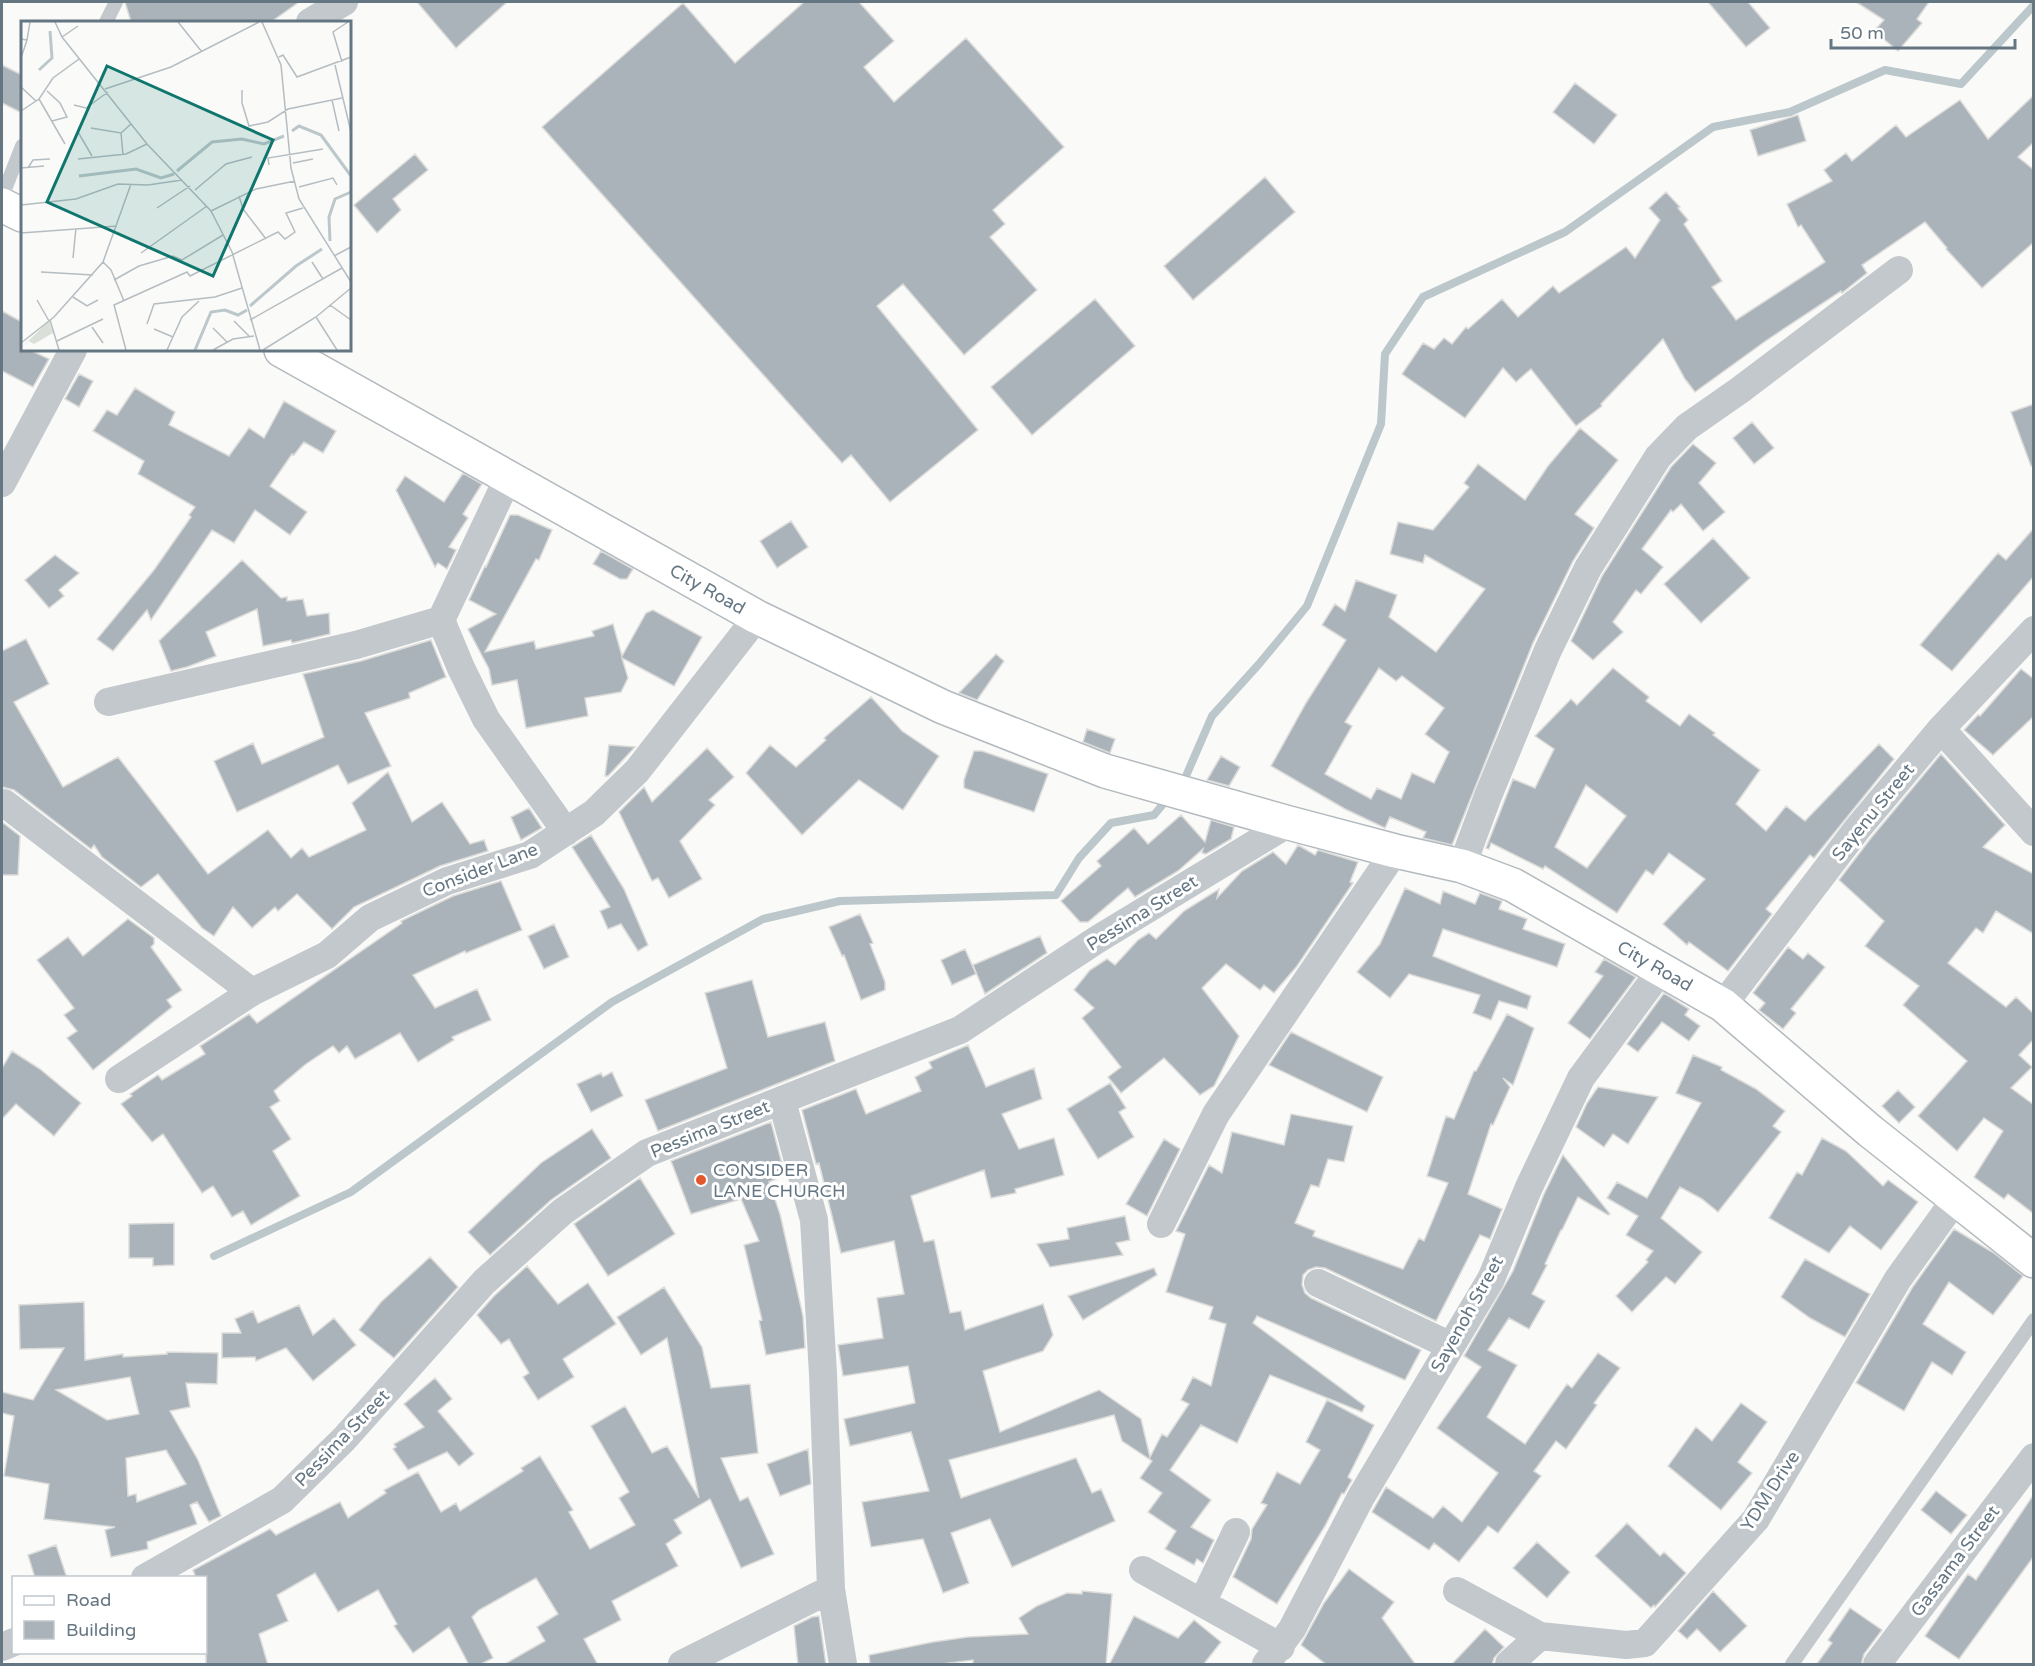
<svg xmlns="http://www.w3.org/2000/svg" width="2035" height="1666" viewBox="0 0 2035 1666" font-family="'Varela Round',sans-serif">
	<style>
		.lines { fill: none; stroke-linecap: round; stroke-linejoin: round }
		.stream { stroke: #bbc7cb; stroke-width: 8 }
		.building { fill: #aab3b9; stroke: #dcdcda; stroke-width: 1.5; fill-rule: evenodd }
		.secondary-casing { stroke: #b3babf; stroke-width: 36 }
		.service { stroke: #c3c8cc; stroke-width: 14 }
		.minor { stroke: #c3c8cc; stroke-width: 28 }
		.secondary { stroke: #fff; stroke-width: 33 }
		.poi-dot { fill: #e4572e; stroke: #fff; stroke-width: 2 }
		.labels { text-anchor: middle; dominant-baseline: central; stroke-width: 6; stroke-linejoin: round; paint-order: stroke }
		.street-label { font-size: 18px; fill: #657683; stroke: #fff }
		.poi-label { font-size: 18px; fill: #657683; stroke: #fff; text-anchor: start }
		.inset-river { fill: none; stroke: #bbc7cb; stroke-width: 3 }
		.inset-road { fill: none; stroke: #b5bdc2; stroke-width: 1.5 }
		.view { fill: #0f766e; fill-opacity: 0.15; stroke: #0f766e; stroke-width: 3 }
		.inset-edge { fill: none; stroke: #657683; stroke-width: 3 }
	</style>
	<rect width="100%" height="100%" fill="#fafaf8"/>
	<g class="lines">
		<path class="stream" d="M1181,783L1186,776L1212,716L1259,664L1307,606L1381,424L1385,354L1423,297L1565,232L1713,127L1790,112L1885,70L1961,84L2034,5
			M214,1256L351,1192L612,1002L763,919L840,901L1056,895L1079,858L1111,823L1154,815L1169,797"/>
	</g>
	<path class="building" d="M125,2H299L271,22H131Z
		M417,2H507L456,48Z
		M804,2H859L894,41L864,67L894,102L966,38L1064,147L993,210L1005,224L990,237L1037,290L964,355L903,284L877,306L978,430L890,502L851,455L842,463L542,127L683,3L735,63Z
		M1708,2H1748L1770,28L1746,47Z
		M1856,2H1929L1917,19L1922,23L1898,51L1874,31L1884,20Z
		M2,65L22,75V113L2,103Z
		M1575,83L1617,115L1594,144L1553,112Z
		M2034,95V142L2018,157L2034,170V242L1982,288L1946,249L1947,248L1925,222L1862,265L1867,273L1842,293L1841,291L1767,340L1695,392L1685,379L1663,339L1601,404L1602,406L1576,426L1531,369L1516,382L1503,368L1465,418L1402,374L1423,343L1434,349L1444,338L1452,344L1466,327L1468,329L1502,299L1518,317L1553,286L1559,293L1626,247L1635,258L1660,220L1649,208L1666,192L1680,207L1678,208L1688,220L1684,224L1722,281L1712,287L1736,320L1825,262L1801,225L1798,227L1787,204L1832,181L1824,170L1846,153L1852,161L1896,125L1906,137L1960,100L1988,139Z
		M1798,115L1806,141L1758,156L1750,130Z
		M415,154L428,170L393,199L401,210L377,233L354,205Z
		M1265,177L1295,212L1193,300L1164,266Z
		M1095,299L1135,346L1032,435L991,387Z
		M2,311L22,322V350H30L49,359L33,387L2,371Z
		M79,374L93,381L79,407L65,399Z
		M135,388L175,412L169,425L229,456L249,428L264,438L284,401L336,431L323,453L304,442L294,455L292,454L270,486L307,512L290,535L255,510L234,543L212,530L151,620L147,610L113,651L97,639L154,570L191,517L189,515L195,507L138,474L144,461L93,431L107,410L117,415Z
		M2034,404V466H2031L2011,412Z
		M1752,422L1774,448L1754,464L1733,438Z
		M1580,428L1618,460L1575,514L1594,528L1573,561L1533,643L1452,845L1423,838L1426,832L1390,817L1385,828L1345,809L1271,766L1306,703L1346,640L1322,625L1335,604L1345,611L1356,580L1397,595L1389,617L1436,652L1485,589L1425,555L1423,563L1390,554L1398,522L1433,530L1469,487L1464,483L1478,464L1525,500L1548,466ZM1379,668L1396,681L1402,676L1444,708L1425,734L1449,752L1434,783L1412,773L1401,799L1377,788L1371,799L1325,774L1352,726L1345,722Z
		M1693,444L1716,463L1699,483L1725,512L1703,531L1681,504L1673,512L1671,510L1642,549L1663,567L1641,594L1636,590L1613,622L1623,632L1593,660L1571,641L1602,576L1671,467Z
		M463,473L482,484L463,514L468,518L449,547L456,550L447,569L438,563L435,567L396,490L405,476L444,502Z
		M510,515H518L552,530L539,560L536,559L485,652L534,641L536,649L594,636L592,631L613,624L622,656L646,613L653,610L702,637L674,686L622,658L628,678L621,692L585,698L588,716L526,728L517,680L492,685L489,669L468,629L496,614L469,600L485,566L486,567Z
		M791,521L808,547L777,568L760,541Z
		M2034,528V576L1952,671L1920,645L1998,553L2006,560Z
		M1713,538L1750,578L1701,623L1664,584Z
		M601,551L633,569L627,579H620L593,564Z
		M55,555L79,573L59,590L64,596L49,608L25,580Z
		M242,560L281,598L287,597V601L303,599L307,616L329,613L330,634L292,643L291,640L263,646L257,609L206,632L216,656L187,667L171,671L159,641Z
		M26,639L49,684L14,702L63,787L118,757L208,874L268,830L291,858L302,848L309,857L366,830L352,803L388,772L412,822L442,802L470,844L484,840L488,851L440,866L354,907L332,929L297,894L278,911L275,907L252,928L233,907L214,936L202,928L158,874L141,887L102,857L94,845L91,849L14,790L2,787V651Z
		M431,640L446,677L409,693L410,698L365,713L391,766L348,784L338,765L237,812L214,761L253,743L262,764L324,737L303,674L361,661Z
		M996,654L1004,661L977,700L959,693Z
		M1613,668L1649,697L1646,701L1680,726L1689,714L1715,733L1713,735L1760,770L1736,804L1766,831L1786,806L1805,821L1879,744L1894,759L1814,858L1810,855L1766,909L1772,914L1728,971L1689,942L1687,945L1663,924L1705,879L1669,853L1653,875L1646,870L1617,913L1545,866L1543,869L1491,843L1489,849L1486,848L1513,779L1535,788L1554,749L1535,736L1571,699L1577,705ZM1586,785L1626,816L1587,868L1555,847Z
		M2021,669L2034,679V716L1993,755L1964,730L1978,715L1980,716Z
		M871,697L902,731L939,756L903,810L859,780L802,835L746,773L770,745L796,767L826,740L824,738Z
		M1087,729L1115,739L1110,753L1083,742Z
		M609,745L635,747L608,776H605Z
		M707,748L734,777L709,800L715,805L680,841L702,879L669,898L658,878L652,881L619,812L644,787L652,802Z
		M974,751H982L1048,774L1034,812L964,788V780Z
		M1941,754L2005,825L1983,847L2034,874V934L1996,911L1983,933L1976,928L1948,963L2006,1007L2016,997L2034,1014V1039L2019,1055L2032,1067L2011,1088L2034,1105V1214L2008,1194L2004,1199L1974,1177L2003,1131L1984,1118L1957,1151L1918,1116L1967,1061L1903,1005L1919,986L1865,946L1884,921L1839,880L1871,838Z
		M1221,756L1240,767L1229,786L1207,780Z
		M529,808L542,828L521,840L511,817Z
		M1181,815L1205,842L1211,820L1234,827L1231,839L1206,854L1202,853L1203,849L1178,871L1135,897L1128,888L1088,922H1080L1061,901L1101,866L1097,861L1134,828L1148,844Z
		M2,822L20,836L18,875H2Z
		M591,835L624,889L648,945L638,951L621,924L608,929L600,911L610,907L572,847Z
		M1298,845L1315,855L1318,850L1358,862L1350,882L1353,883L1297,966L1274,993L1264,985L1260,990L1226,964L1202,988L1239,1036L1214,1086L1200,1095L1164,1058L1121,1093L1108,1077L1121,1067L1082,1018L1094,1008L1074,990L1090,970L1107,959L1115,965L1138,940L1149,933L1156,939L1184,911L1219,889L1217,898L1242,871L1273,852L1286,864Z
		M501,881L522,930L466,953L465,951L413,975L435,1008L477,989L491,1020L452,1037L454,1040L418,1062L400,1033L355,1059L347,1046L339,1053L333,1046L306,1064L274,1091L280,1101L270,1107L291,1139L273,1151L300,1196L251,1225L243,1211L232,1217L213,1186L202,1193L163,1134L152,1142L121,1104L132,1096L130,1094L158,1075L162,1080L205,1054L200,1046L249,1014L257,1023L402,923L401,921L453,896Z
		M1405,888L1440,904L1443,891L1475,904L1480,893L1502,901L1499,909L1527,919L1523,929L1565,944L1557,967L1443,929L1433,956L1531,996L1527,1009L1499,1001L1491,1020L1473,1013L1480,995L1409,974L1390,998L1357,972L1380,944Z
		M860,914L873,943L870,944L885,982V990L861,1000L844,955L842,956L829,927Z
		M128,919L154,938V944L151,947L182,990L167,1000L172,1007L93,1070L67,1038L77,1031L64,1015L74,1008L37,960L68,937L83,956Z
		M554,924L569,957L544,969L528,936Z
		M1040,936L1047,953L985,994L973,965Z
		M1788,947L1803,959L1808,953L1825,967L1791,1009L1796,1013L1783,1029L1759,1010L1765,1003L1753,993Z
		M965,949L976,974L952,985L941,960Z
		M1604,959L1636,977L1590,1039L1568,1023L1603,976L1595,972Z
		M752,980L768,1037L825,1022L835,1061L658,1131L645,1100L727,1068L705,993Z
		M1664,993L1689,1009L1685,1015L1700,1026L1689,1041L1662,1022L1638,1052L1627,1044Z
		M1507,1014L1534,1028L1513,1085L1503,1078L1510,1087L1493,1125L1491,1124L1468,1194L1502,1209L1490,1239L1480,1235L1436,1321L1325,1268L1316,1267L1308,1270L1303,1275L1302,1285L1305,1293L1311,1298L1421,1350L1405,1380L1257,1316L1253,1323L1365,1406L1362,1412L1270,1375L1237,1443L1201,1425L1170,1470L1211,1500L1191,1527L1214,1540L1203,1563L1197,1559L1194,1565L1165,1549L1176,1531L1148,1512L1162,1493L1140,1478L1152,1461L1122,1441L1114,1415L949,1460L961,1498L1076,1458L1092,1493L1101,1489L1115,1521L1012,1567L990,1519L951,1533L969,1583L943,1593L923,1539L871,1547L862,1502L929,1491L911,1432L850,1446L844,1419L915,1403L908,1366L843,1376L838,1345L883,1338L877,1298L904,1294L894,1241L841,1253L819,1163L816,1164L802,1110L856,1089L866,1114L921,1091L915,1077L932,1068L929,1062L968,1045L986,1087L1034,1068L1042,1099L1002,1114L1019,1149L1054,1138L1064,1175L1015,1189L1016,1193L991,1198L984,1170L911,1196L924,1242L934,1240L950,1313L961,1311L965,1330L1043,1304L1053,1335L1043,1351L983,1371L1000,1432L1099,1390L1141,1419L1150,1457L1162,1434L1167,1437L1189,1404L1181,1400L1193,1377L1211,1386L1226,1324L1209,1319L1213,1307L1166,1292L1185,1234L1176,1231L1209,1165L1222,1173L1232,1132L1284,1145L1291,1114L1353,1126L1344,1162L1328,1159L1319,1187L1311,1185L1295,1223L1315,1231L1313,1236L1403,1269L1419,1238L1424,1241L1448,1183L1427,1176L1446,1116L1454,1119L1474,1071H1476Z
		M1291,1032L1383,1077L1367,1112L1269,1065Z
		M12,1051L40,1069L81,1103L54,1136L16,1104L2,1119V1068Z
		M1693,1055L1722,1067L1721,1070L1756,1089L1785,1111L1773,1126L1781,1132L1718,1212L1702,1199L1680,1187L1661,1218L1702,1252L1675,1284L1666,1277L1632,1312L1616,1296L1648,1262L1646,1260L1653,1251L1626,1235L1638,1216L1607,1198L1617,1182L1647,1198L1701,1103L1676,1093Z
		M612,1072L623,1096L591,1112L577,1084L601,1073L603,1077Z
		M1110,1083L1126,1108L1119,1112L1134,1137L1098,1159L1067,1109Z
		M1598,1087L1658,1097L1628,1144L1613,1134L1604,1147L1576,1127L1587,1103Z
		M1898,1090L1915,1107L1899,1123L1882,1106Z
		M771,1122L785,1175L769,1182L780,1214L803,1316L805,1348L766,1355L759,1321L762,1320L744,1245L759,1241L741,1199L691,1214L671,1161Z
		M592,1129L611,1158L551,1200L490,1255L468,1232L541,1163Z
		M1822,1138L1846,1151L1883,1186L1888,1180L1918,1202L1881,1250L1850,1226L1829,1253L1769,1218L1797,1172L1802,1175Z
		M1164,1139L1180,1149L1147,1216L1126,1204Z
		M1563,1155L1610,1214L1608,1215L1578,1197L1562,1230H1561L1545,1264L1547,1265L1532,1294L1545,1301L1529,1329L1509,1318L1488,1350L1517,1365L1487,1417L1525,1444L1567,1384L1572,1388L1598,1353L1620,1368L1594,1403L1597,1405L1566,1449L1556,1441L1534,1471L1541,1476L1498,1533L1488,1526L1459,1562L1434,1543L1429,1550L1372,1512L1386,1487L1433,1518L1443,1506L1462,1522L1498,1473L1437,1428L1481,1367L1464,1356L1513,1271L1544,1194Z
		M640,1178L675,1234L608,1276L574,1224Z
		M1125,1216L1130,1240L1116,1243L1123,1255L1050,1267L1037,1244L1069,1239L1067,1228Z
		M174,1223V1265L153,1266V1258H129V1224Z
		M1954,1229L1994,1253L2023,1276L1993,1315L1949,1282L1923,1324L1966,1352L1952,1375L1932,1362L1904,1411L1856,1383L1912,1288Z
		M430,1257L458,1287L394,1358L359,1330L381,1302Z
		M1805,1259L1870,1294L1845,1337L1810,1318L1781,1297Z
		M527,1266L558,1304L588,1283L616,1324L563,1359L574,1377L538,1400L523,1377L529,1373L509,1339L501,1344L477,1315L494,1296Z
		M1154,1268L1157,1275L1083,1320L1068,1296Z
		M664,1287L702,1347L711,1388L750,1384L758,1453L721,1458L740,1501L748,1497L774,1554L741,1568L710,1499L674,1520L682,1533L666,1544L678,1566L612,1601L621,1620L584,1639L598,1665H503L545,1641L537,1627L558,1614L536,1578L479,1610L472,1617L493,1658L479,1665H469L449,1627L413,1653L394,1626L397,1624L378,1590L338,1612L315,1573L277,1595L288,1621L259,1634L268,1665H206V1578H196L193,1570L270,1529L276,1535L340,1502L348,1518L386,1493L384,1490L418,1472L441,1512L456,1503L460,1511L523,1471L521,1468L540,1456L573,1510L569,1512L590,1549L635,1525L619,1498L629,1492L591,1426L625,1406L652,1453L667,1446L699,1498L667,1338L641,1355L617,1317Z
		M84,1302L85,1360L123,1354V1357L167,1354V1352L218,1353L217,1384L186,1383L190,1407L170,1411L198,1460L221,1516L209,1522L197,1502L190,1505L197,1524L147,1542L148,1549L111,1557L105,1530L115,1527L44,1519L49,1484L4,1476L14,1416L2,1413V1392L33,1400L64,1348L20,1349L19,1305ZM130,1377L139,1414L107,1420L56,1390ZM166,1450L186,1484L137,1502L136,1494L128,1496L126,1458Z
		M299,1305L313,1335L334,1318L356,1345L313,1381L286,1348L256,1361L255,1357L222,1358V1333H241L235,1319L253,1311L258,1323Z
		M435,1378L452,1399L438,1411L474,1454L459,1466L447,1452L408,1470L393,1449L396,1447L394,1444L424,1427L404,1404Z
		M1327,1400L1374,1425L1348,1477L1352,1480L1344,1494L1342,1493L1325,1526L1277,1604L1233,1577L1251,1539L1252,1529L1267,1505L1261,1503L1277,1472L1300,1484L1320,1450L1306,1442Z
		M1741,1403L1767,1422L1738,1462L1752,1473L1721,1510L1668,1466L1696,1427L1712,1441Z
		M808,1449L811,1484L780,1496L767,1464Z
		M1936,1491L1967,1515L1951,1534L1921,1510Z
		M2034,1494V1556L1959,1659L1925,1636L1968,1574L1976,1580Z
		M1627,1523L1660,1556L1664,1552L1686,1573L1655,1607L1654,1605L1651,1608L1595,1556Z
		M1537,1542L1570,1572L1547,1598L1513,1568Z
		M56,1545L67,1578H35L28,1555Z
		M1349,1569L1394,1602L1382,1618L1416,1665H1327L1301,1645L1324,1603Z
		M1082,1591L1112,1594L1106,1665H973V1660L933,1665H870L869,1655L933,1642L968,1637L1028,1634L1019,1618L1037,1606L1067,1593L1082,1594Z
		M1713,1591L1747,1626L1720,1652L1697,1629L1687,1639L1678,1631Z
		M1850,1608L1882,1630L1864,1654L1861,1665H1816L1832,1643L1828,1640Z
		M819,1616L826,1665H798L794,1626L812,1617Z
		M1134,1616L1178,1638L1194,1620L1221,1642L1203,1665H1109Z
		M1485,1629L1504,1647L1494,1658L1492,1665H1451Z"/>
	<g class="lines">
		<defs>
			<g id="secondary">
				<path d="M2,205L22,215"/>
				<path id="s1" d="M281,350L757,617L943,707L1105,771L1289,823L1395,851L1462,866L1513,885L1723,1005L1870,1131L2034,1261"/>
			</g>
		</defs>
		<use href="#secondary" class="secondary-casing"/>
		<path class="service" d="M106,22L116,2
			M2,197L22,146
			M1792,1664L2034,1320"/>
		<path class="minor" d="M310,22L344,2
			M2,483L73,350
			M441,620L461,668L486,719L566,832
			M108,702L356,645L441,620L508,478
			M1941,729L2034,832
			M4,803L252,992
			M1462,866L1488,796L1548,650L1588,568L1658,457L1687,427L1740,390L1899,270
			M1723,1005L1858,828L1941,729L2034,630
			M119,1079L252,992L327,955L370,918L447,881L530,855L594,813L637,771L757,617
			M782,1101L814,1220L823,1374L831,1589L843,1664
			M1161,1224L1216,1114L1395,851
			M1318,1283L1451,1346
			M1143,1570L1281,1647
			M145,1578L282,1500L344,1439L484,1282L562,1212L647,1153L960,1030L1098,939L1289,823
			M1457,1591L1540,1636
			M1202,1603L1236,1532
			M2,1647L14,1642
			M682,1664L831,1589
			M1266,1664L1292,1629L1361,1497L1491,1279L1529,1187L1581,1078L1661,970
			M1509,1664L1540,1636L1626,1645L1645,1643L1756,1519L1898,1279L1955,1200
			M1877,1664L2034,1457"/>
		<use href="#secondary" class="secondary"/>
	</g>
	<circle class="poi-dot" cx="701" cy="1180" r="6"/>
	<g class="labels">
		<g class="street-label">
			<text stroke="none"><textPath href="#s1" startOffset="489">City Road</textPath></text>
			<text transform="translate(1873 812) rotate(-51)">Sayenu Street</text>
			<text transform="translate(480 870) rotate(-21)">Consider Lane</text>
			<text transform="translate(1142 913) rotate(-32)">Pessima Street</text>
			<text stroke="none"><textPath href="#s1" startOffset="1514">City Road</textPath></text>
			<text transform="translate(710 1129) rotate(-22)">Pessima Street</text>
			<text transform="translate(1467 1314) rotate(-61)">Sayenoh Street</text>
			<text transform="translate(342 1438) rotate(-46)">Pessima Street</text>
			<text transform="translate(1770 1491) rotate(-57)">YDM Drive</text>
			<text transform="translate(1955 1561) rotate(-53)">Gassama Street</text>
		</g>
		<g class="poi-label">
			<text x="713" y="1170">CONSIDER<tspan x="713" dy="21">LANE CHURCH</tspan></text>
		</g>
	</g>
	<g transform="translate(21 21)">
		<rect width="330" height="330" fill="#fafaf8"/>
		<path d="M28,300L32,312L13,323L8,320L0,327Z" fill="#dadfd7"/>
		<path class="inset-river" d="M18,49L31,37L29,10M271,110L278,105L300,114L330,155M156,150L191,121L221,118L243,123L263,115M58,155L115,148L140,157L153,153M309,220L308,196L314,178L330,171M229,285L275,245L301,228M174,329L190,291L204,289L217,294L226,289"/>
		<path class="inset-road" d="M34,1L41,16L126,123L190,190L211,231L239,329M157,1L181,31M241,1L260,44L270,147L278,178L330,261M41,16L57,5M0,18L6,19L0,37M6,19L9,1M258,36L262,34L276,56L330,36M321,41L312,11L327,1M314,44L330,111M0,66L15,80M84,68L150,46L238,1M221,69V82L228,105L247,101L267,88L321,77M26,70L39,82L46,96L31,100M18,78L44,123M311,79L318,110M53,84L65,87L87,71M0,90L18,78L32,57L58,38M70,107L100,112L110,103M57,111L71,135M100,112L102,134M57,138L105,133L126,123M272,142L292,138M248,144L247,137L302,128M0,147L23,145M7,147L12,139L29,138M278,166L312,157L316,164M174,169L205,143L231,136M218,175L222,188L245,218M0,184L55,178L97,163L127,164L161,159M136,187L169,165M190,190L235,168L274,160M0,212L96,205M120,232L186,185M313,235L330,226M52,237L55,207M82,241L90,249L103,280M291,241L302,258M20,251L72,254M93,259L118,245L152,235L161,239L202,214M52,276L66,285L77,279M16,279L28,300M309,284L330,299M295,296L316,329M29,299L38,329M229,299L321,247M213,300L228,315M126,303L133,283L194,276L221,267M71,306L82,322M192,307L206,321M133,308L152,316M36,320L82,298M0,322L33,296L82,241L110,163M105,329L93,284L166,251L169,255L257,211L264,218L274,211L265,192L282,187M146,329L161,296L178,280M192,329L212,318L233,315M242,329L295,296L330,267"/>
		<path class="view" d="M86,45L252,119L192,255L26,181Z"/>
		<rect width="330" height="330" class="inset-edge"/>
	</g>
	<rect width="2035" height="1666" fill="none" stroke="#657683" stroke-width="6"/>
	<rect x="12" y="1576" width="195" height="78" fill="#ffffff" stroke="#c1c8cd" stroke-width="1.5"/>
	<rect x="24" y="1596" width="30" height="9" fill="#ffffff" stroke="#c1c8cd" stroke-width="1.5"/>
	<text x="66" y="1606" font-size="18" fill="#657683">Road</text>
	<rect x="24" y="1621" width="30" height="18" fill="#aab3b9" stroke="#c1c8cd" stroke-width="1.5"/>
	<text x="66" y="1636" font-size="18" fill="#657683">Building</text>
	<path d="M1831 39v9h184v-9" fill="none" stroke="#657683" stroke-width="3"/>
	<text x="1840" y="39" font-size="18" fill="#657683" stroke="#ffffff" stroke-width="4.5" paint-order="stroke">50 m</text>
</svg>
